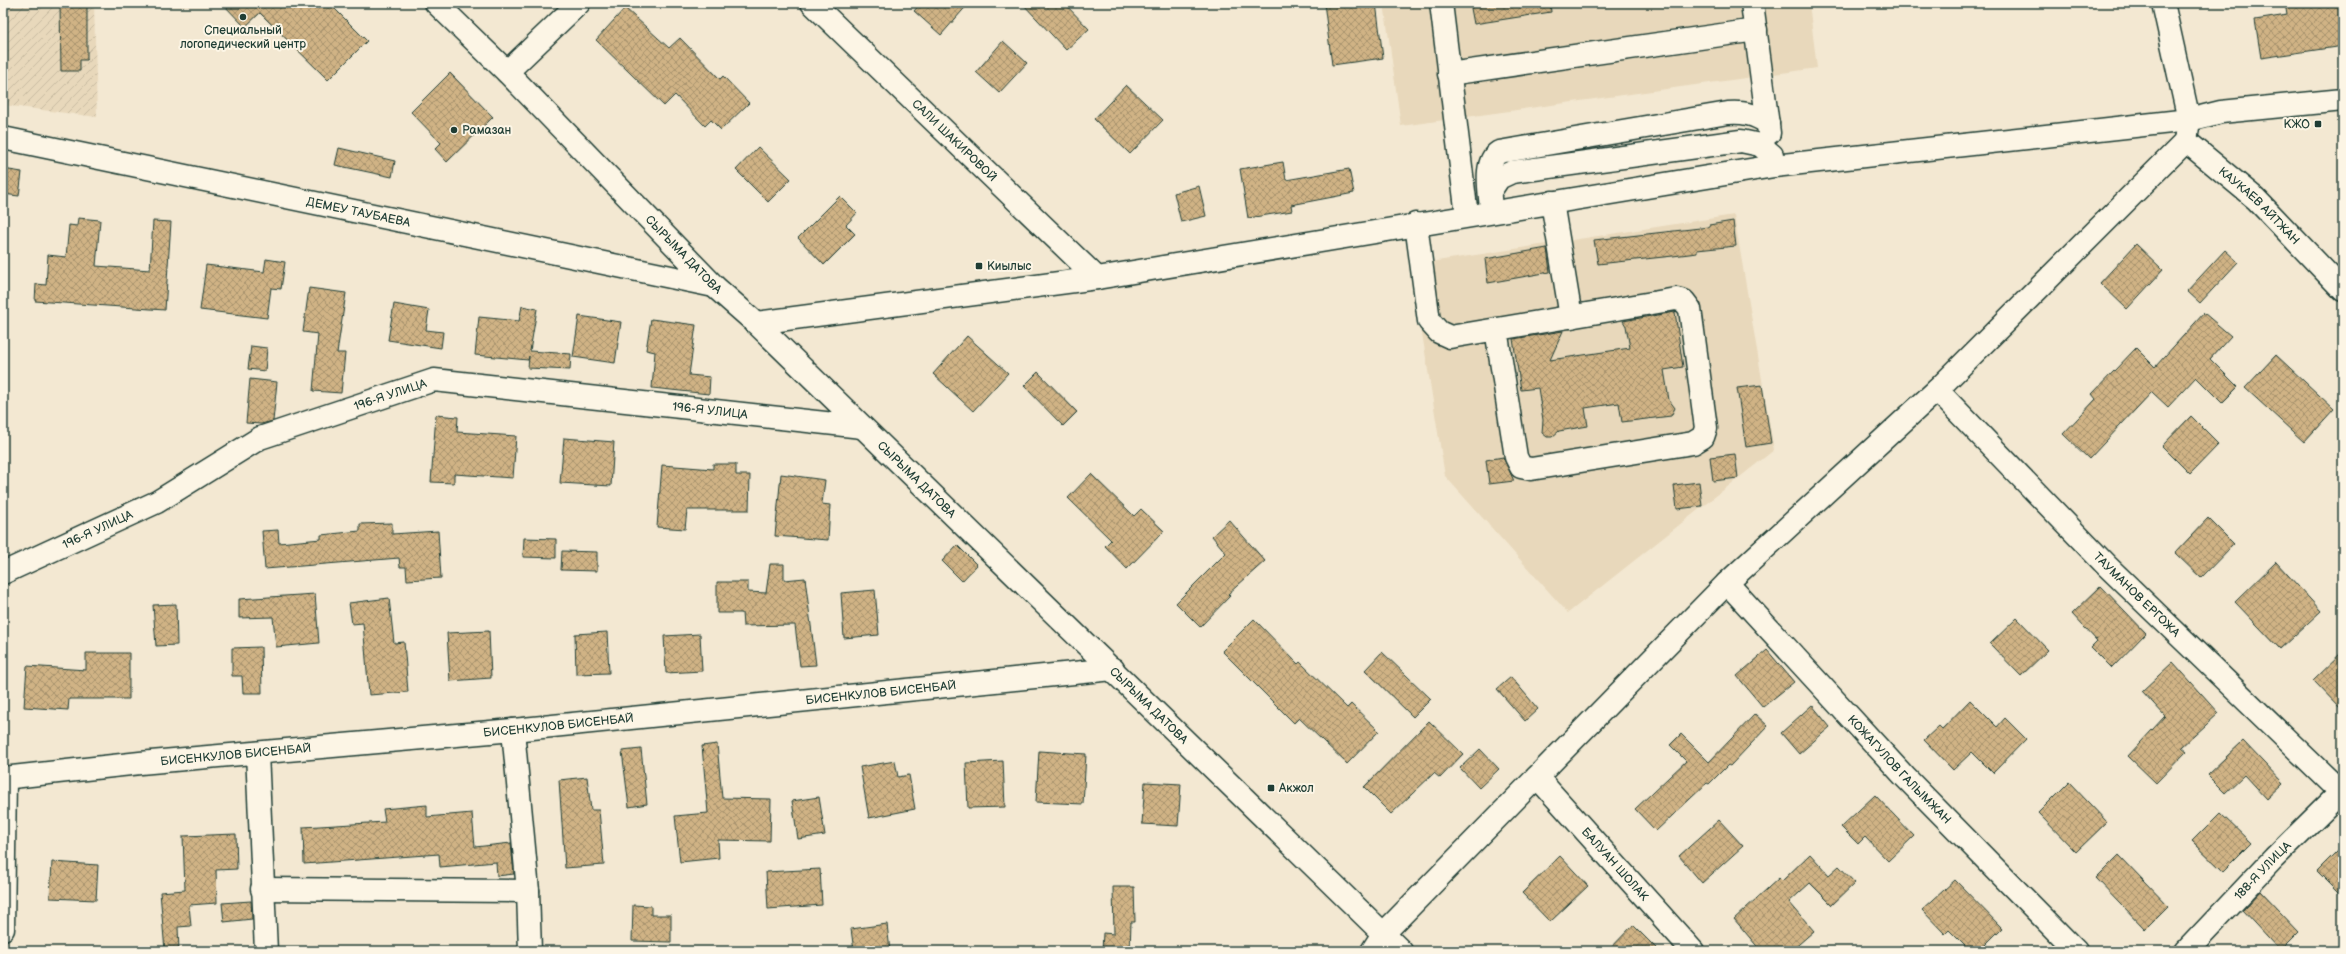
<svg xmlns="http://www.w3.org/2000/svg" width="2346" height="954" viewBox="0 0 2346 954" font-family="'Balsamiq Sans',sans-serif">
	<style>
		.built { fill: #e8d8bb }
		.industrial { fill: url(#industrial-furrows) }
		.building { fill: url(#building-cross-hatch); stroke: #1f3d34 }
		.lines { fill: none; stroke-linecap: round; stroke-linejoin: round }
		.minor-casing { stroke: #1f3d34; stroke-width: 25 }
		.minor { stroke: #fcf5e5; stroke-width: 22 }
		.poi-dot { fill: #1f3d34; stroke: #fcf5e5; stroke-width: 1.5 }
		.labels { text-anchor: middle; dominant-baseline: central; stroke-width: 4; stroke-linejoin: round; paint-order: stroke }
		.poi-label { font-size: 12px; fill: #1f3d34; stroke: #fcf5e5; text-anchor: start }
		.street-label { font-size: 12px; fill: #1f3d34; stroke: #fcf5e5 }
	</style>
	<defs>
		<pattern id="industrial-furrows" width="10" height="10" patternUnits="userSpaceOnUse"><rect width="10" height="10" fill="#e8d8bb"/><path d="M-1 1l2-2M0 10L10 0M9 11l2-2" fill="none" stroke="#c7baa1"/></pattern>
		<pattern id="building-cross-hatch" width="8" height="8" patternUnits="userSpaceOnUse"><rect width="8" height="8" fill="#d0b385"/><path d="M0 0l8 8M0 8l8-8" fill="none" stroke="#a8936e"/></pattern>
	</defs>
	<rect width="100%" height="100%" fill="#f3e8d2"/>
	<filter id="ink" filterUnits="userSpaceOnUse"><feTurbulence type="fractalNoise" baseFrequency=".025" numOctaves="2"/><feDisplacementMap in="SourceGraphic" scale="8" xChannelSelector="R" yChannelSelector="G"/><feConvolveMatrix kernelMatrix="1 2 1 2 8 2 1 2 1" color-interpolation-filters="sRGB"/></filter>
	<g filter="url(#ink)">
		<path class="built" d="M1384,3H1809L1817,68L1401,126Z
			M1734,215L1774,450L1568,613L1445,476L1411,265Z"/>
		<path class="industrial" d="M3,3H94L97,117L3,105Z"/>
		<path class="building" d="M222,3H329L367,41L328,80L260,13L245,27Z
			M921,3H969L941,35L914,11Z
			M1022,3H1064L1089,29L1066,50Z
			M1324,3H1376L1383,58L1332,65Z
			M1470,3H1550L1551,12L1474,24Z
			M2285,3H2343V46L2261,58L2255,20L2287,15Z
			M60,5H87V60H80V71H61Z
			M625,8L669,48L680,38L720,79L723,76L749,103L721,130L711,120L705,126L675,95L664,106L596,40Z
			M1003,41L1027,63L999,93L976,72Z
			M450,73L493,117L447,162L435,149L441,143L411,112Z
			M1126,85L1163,120L1130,154L1094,119Z
			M758,147L791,179L768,202L736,170Z
			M339,148L395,161L392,177L335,165Z
			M1283,162L1286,180L1349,169L1354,193L1291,205L1292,211L1248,218L1240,169Z
			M3,169L22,172L19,196L3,194Z
			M1199,186L1206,216L1181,222L1174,193Z
			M840,196L857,213L846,225L855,234L824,265L798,238Z
			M78,218L100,220L96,266L150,270L153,221L171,222L165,310L35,301L36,284L46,285L48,255L66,257L69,225L77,226Z
			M1733,221L1736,246L1697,250V253L1673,256L1598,264L1594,240L1709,227V225Z
			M2136,244L2163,270L2127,309L2100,283Z
			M1547,248L1550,272L1488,283L1485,259Z
			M2225,250L2238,262L2200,303L2187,291Z
			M266,259L285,262L281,289L271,288L267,318L200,310L206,265L264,272Z
			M309,288L346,293L337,353H345L341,393L313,391L318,334L303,332Z
			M394,304L429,310L426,330L443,332L441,348L388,340Z
			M522,306L537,309L530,351L571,354L570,370L528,368L529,356L528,360L475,355L479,317L519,321Z
			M1675,312L1683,367L1664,370L1669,400L1675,408L1671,416L1622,422L1619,403L1585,408L1588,426L1559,431L1552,437H1547L1542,433L1543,420L1538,388L1521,390L1513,339L1563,331L1550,360L1630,348L1626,326L1623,321Z
			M2204,313L2231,336L2210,359L2238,387L2222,403L2196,377L2168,407L2152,392L2089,459L2063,434L2096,399L2092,394L2136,348L2155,367Z
			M579,316L621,322L615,363L573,357Z
			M651,319L696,325L689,375L710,377L709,394L652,388L655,352L646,350Z
			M967,336L1008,373L973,411L933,374Z
			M251,346L267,348L265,371L248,369Z
			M2276,355L2334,409L2304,442L2245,388Z
			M1038,372L1077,412L1063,426L1024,386Z
			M250,379L277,382L273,421L261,424L246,423Z
			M1762,385L1771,443L1746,447L1737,388Z
			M436,415L458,417L457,432L516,436L513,478L454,474V483L431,482Z
			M2191,416L2219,444L2190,474L2162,446Z
			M564,438L614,442L611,486L560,483Z
			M1735,454L1738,478L1713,481L1710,457Z
			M1503,457L1514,481L1489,484L1486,460Z
			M713,464H736V475H750L749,510H687L685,529L657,527L662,465L713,469Z
			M781,474L825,480L822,504L830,505L828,540L775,536Z
			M1091,474L1134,516L1141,509L1164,531L1127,569L1105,546L1111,540L1068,498Z
			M1699,482L1702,506L1677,509L1674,485Z
			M2208,518L2234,544L2201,578L2175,553Z
			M1229,520L1265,561L1228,594L1230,596L1200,627L1176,603L1226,553L1212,536Z
			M392,523V534L438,531L441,578L407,580L406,567H400L399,558L265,569L262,531L278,530L279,543L321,539V535L360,531V524Z
			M524,538L556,539V558L523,557Z
			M957,545L977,565L962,581L942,561Z
			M562,551L597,552V571L561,570Z
			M2276,562L2321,611L2280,649L2235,602Z
			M770,564H784V580L805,578L816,665L800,666L795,625L743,626L742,613H717V582H748V592L766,593Z
			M2101,586L2146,633L2112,668L2091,647L2097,641L2072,614Z
			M875,590L879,635L844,638L841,593Z
			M315,594L319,643L276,647L273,617L239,618V599Z
			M389,598L394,643L404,642L408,692L369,695L363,623L352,624L349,603Z
			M176,604L177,645L156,646L153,605Z
			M2017,618L2048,650L2021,676L1990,644Z
			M1254,619L1298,664L1300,662L1347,708L1351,704L1379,731L1347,764L1299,718L1294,723L1222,651Z
			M489,631L491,678L450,681L447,633Z
			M607,632L609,673L576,674L575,634Z
			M700,634L702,671L666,673L664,636Z
			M261,647L262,693H243L242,676H232V648Z
			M1767,650L1794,682L1763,707L1737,676Z
			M2343,651V711L2313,680Z
			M1382,652L1431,699L1413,717L1365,670Z
			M86,653H129V699H69L68,710L24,707L27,666L86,670Z
			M2173,662L2219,713L2182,747L2187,751L2156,783L2128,756L2165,716L2142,691Z
			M1511,677L1538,709L1525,721L1497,689Z
			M1970,700L1997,727L2005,718L2026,739L1993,773L1972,752L1953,770L1924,740L1939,726L1942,729Z
			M1812,705L1830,727L1799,754L1781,733Z
			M1755,714L1768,726L1730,766L1728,765L1709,784L1707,783L1656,831L1635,809L1686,761L1670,745L1681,734L1709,762Z
			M1429,721L1463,754L1440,778L1434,773L1391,814L1364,787Z
			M2243,741L2283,783L2266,799L2244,775L2225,793L2207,775Z
			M717,744L722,798L771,799L770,841L718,840L719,858L680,862L675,816L708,813L702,746Z
			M641,749L647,804L629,807L622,751Z
			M1480,749L1499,769L1479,788L1460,768Z
			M1039,751L1086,754L1083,804L1036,802Z
			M895,761L898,777L909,775L915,809L869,818L860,767Z
			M1003,761L1005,807L968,808L966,763Z
			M587,777L591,810H599L604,865L565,868L559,780Z
			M1145,782L1181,784L1178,826L1142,824Z
			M2069,782L2107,822L2076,852L2038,813Z
			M1875,795L1914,836L1888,861L1865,837L1858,844L1841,827Z
			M819,797L825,835L798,839L792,801Z
			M427,805V817L472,813L475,847L511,843L514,874L497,876L496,862L440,867L439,854L304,864L303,827L385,822L383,809Z
			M2220,813L2251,843L2223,871L2192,841Z
			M1719,820L1743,846L1702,883L1679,856Z
			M236,834L237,869L216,870L217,903L189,905L191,926L178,927L179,951H165L160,892L185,890L183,836Z
			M2343,845V897L2317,871Z
			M1810,854L1829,875L1839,866L1855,883L1832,905L1810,883L1789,902L1814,931L1791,951H1761L1734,919L1779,878L1782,881Z
			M2119,855L2168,906L2145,929L2096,878Z
			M1560,856L1588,886L1550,922L1522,893Z
			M52,862L98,865L96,900L50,898Z
			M820,869L822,905L768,909L766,872Z
			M1955,880L2002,928L1979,951H1970L1949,930L1945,934L1922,910Z
			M1113,887H1134L1135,922H1131L1130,951H1102L1103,933L1114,934Z
			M2260,891L2299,932L2280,951L2242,910Z
			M251,901L252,919L224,922L222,903Z
			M633,905L651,906V915H671V942L632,941Z
			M887,924L890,951H854L851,929Z
			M1633,925L1659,951H1608Z"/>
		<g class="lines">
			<defs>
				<g id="minor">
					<path id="s1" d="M436,3L507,72L714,286L756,323L1401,951"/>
					<path id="s2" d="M812,3L1097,278"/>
					<path d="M1441,3L1467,216"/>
					<path d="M1752,3L1769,133"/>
					<path id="s3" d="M2163,3L2189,120L2186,141L2256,199L2343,290"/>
					<path d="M507,72L579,3"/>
					<path d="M1449,74L1756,30"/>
					<path id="s4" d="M3,138L714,286"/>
					<path d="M1491,190L1499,178L1512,172L1741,141L1760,145L1772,155"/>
					<path d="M1552,202L1571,317"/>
					<path d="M1491,212C1491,194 1482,163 1499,152L1728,113C1744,112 1754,114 1768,123"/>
					<path d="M1416,224L1429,321L1439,332L1450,337L1676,299L1684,301L1690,309L1706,428L1703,437L1693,443L1531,469L1521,467L1516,457L1496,329"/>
					<path d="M756,323L1097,278L1774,166L2189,120L2221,112L2343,100"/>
					<path id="s5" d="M1937,390L2107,566L2343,794"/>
					<path id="s6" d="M3,573L157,502L260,438L434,380L862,427"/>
					<path id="s7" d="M1727,583L1905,777L2076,951"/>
					<path d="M513,730L528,891L530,951"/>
					<path d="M257,753L266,951"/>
					<path id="s8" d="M1537,777L1693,951"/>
					<path id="s9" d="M3,778L140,763L513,730L1113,669"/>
					<path d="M262,889L528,891"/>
					<path d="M3,929L5,778"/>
					<path d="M1372,951L1383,934L1727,583L1937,390L2186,141"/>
					<path id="s10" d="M2186,951L2274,858L2341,792"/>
				</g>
			</defs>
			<use href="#minor" class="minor-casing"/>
			<use href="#minor" class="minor"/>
		</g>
	</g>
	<g class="poi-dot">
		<circle cx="243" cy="17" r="4"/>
		<rect x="2314" y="120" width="8" height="8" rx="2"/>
		<circle cx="454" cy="130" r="4"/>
		<rect x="975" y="262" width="8" height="8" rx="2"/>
		<rect x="1267" y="784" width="8" height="8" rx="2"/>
	</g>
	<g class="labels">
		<g class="poi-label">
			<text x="243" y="30" text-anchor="middle">Специальный<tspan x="243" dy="14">логопедический центр</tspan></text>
			<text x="2310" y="124" text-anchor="end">КЖО</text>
			<text x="462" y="130">Рамазан</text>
			<text x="987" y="266">Киылыс</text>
			<text x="1279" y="788">Акжол</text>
		</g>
		<g class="street-label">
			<text stroke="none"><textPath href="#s2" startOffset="198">САЛИ ШАКИРОВОЙ</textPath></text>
			<text stroke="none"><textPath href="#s3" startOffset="239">КАУКАЕВ АЙТЖАН</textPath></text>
			<text stroke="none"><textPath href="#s4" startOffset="363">ДЕМЕУ ТАУБАЕВА</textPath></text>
			<text stroke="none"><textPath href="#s1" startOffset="353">СЫРЫМА ДАТОВА</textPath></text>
			<text stroke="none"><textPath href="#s6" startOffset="428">196-Я УЛИЦА</textPath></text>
			<text stroke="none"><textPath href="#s6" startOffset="752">196-Я УЛИЦА</textPath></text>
			<text stroke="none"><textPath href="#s1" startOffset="677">СЫРЫМА ДАТОВА</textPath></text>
			<text stroke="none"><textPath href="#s6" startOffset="104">196-Я УЛИЦА</textPath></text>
			<text stroke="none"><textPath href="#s5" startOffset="286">ТАУМАНОВ ЕРГОЖА</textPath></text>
			<text stroke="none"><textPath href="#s9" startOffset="882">БИСЕНКУЛОВ БИСЕНБАЙ</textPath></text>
			<text stroke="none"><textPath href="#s1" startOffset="1001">СЫРЫМА ДАТОВА</textPath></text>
			<text stroke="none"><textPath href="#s9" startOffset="558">БИСЕНКУЛОВ БИСЕНБАЙ</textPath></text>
			<text stroke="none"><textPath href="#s9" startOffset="234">БИСЕНКУЛОВ БИСЕНБАЙ</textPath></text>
			<text stroke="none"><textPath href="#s7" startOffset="254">КОЖАГУЛОВ ГАЛЫМЖАН</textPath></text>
			<text stroke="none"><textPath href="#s8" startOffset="117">БАЛУАН ШОЛАК</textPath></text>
			<text stroke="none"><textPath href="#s10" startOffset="111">188-Я УЛИЦА</textPath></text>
		</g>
	</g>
	<rect width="2346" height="954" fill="none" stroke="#fcf5e5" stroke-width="16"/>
	<rect x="8" y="8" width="2330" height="938" fill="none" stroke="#1f3d34" stroke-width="1.5" filter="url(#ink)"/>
</svg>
